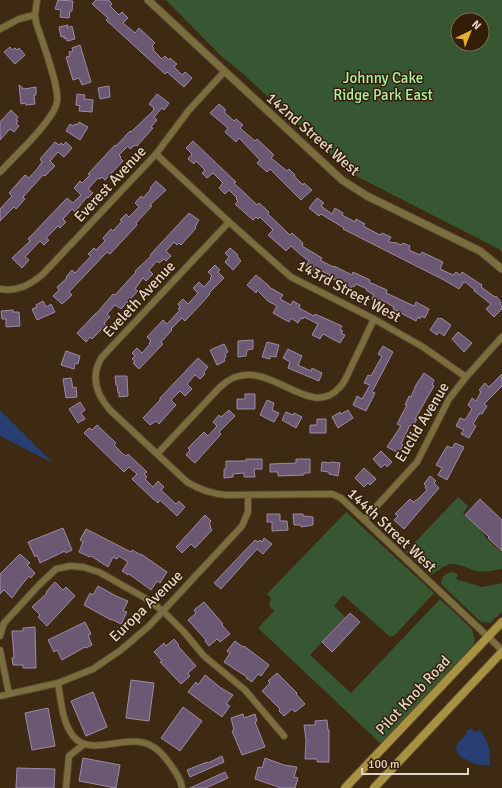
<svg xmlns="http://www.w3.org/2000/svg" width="502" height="788" viewBox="0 0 502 788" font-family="Signika,sans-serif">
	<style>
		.green { fill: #375632; fill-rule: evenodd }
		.water { fill: #263e71 }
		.building { fill: #6b5974; stroke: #9d8aa6 }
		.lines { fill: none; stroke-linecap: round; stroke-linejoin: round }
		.minor-casing { stroke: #58452f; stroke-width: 8 }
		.tertiary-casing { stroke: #58452f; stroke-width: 9 }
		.secondary-casing { stroke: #58452f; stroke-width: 10 }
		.minor { stroke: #7b6e3e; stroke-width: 6 }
		.tertiary { stroke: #7b6e3e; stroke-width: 7 }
		.secondary { stroke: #a79241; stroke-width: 8 }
		.labels { text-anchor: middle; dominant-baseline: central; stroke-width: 3; stroke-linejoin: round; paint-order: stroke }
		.park-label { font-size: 15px; fill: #adefa3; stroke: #331f08 }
		.street-label { font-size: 15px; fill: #e2d5c8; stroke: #331f08 }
	</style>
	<rect width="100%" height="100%" fill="#3e2912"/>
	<path class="green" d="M166,0H502V253L499,249L352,174L240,71L221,56ZM458,20H482V44H458Z
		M458,497L468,506L463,514C466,518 469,519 473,522C478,527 483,533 487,539C491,544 498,548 502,552V569C494,570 486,573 477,571C469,569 458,563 450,564C442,566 438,572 431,575L406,552Z
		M346,512L434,593L395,635L390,637L343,595L334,606L345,617L310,655L351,693L440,599L472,629L475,640L473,646L381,744L258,628L274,611L269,606L271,598L267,594Z
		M452,572L458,574L456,579L482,587L502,583V612L490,623L481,622L441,584C441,576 445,574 452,572Z"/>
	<path class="water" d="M0,410L53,463L0,436Z
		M472,728L474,732L480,730C490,744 490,749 490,766L474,764C470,760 464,760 460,756C449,745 465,739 467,731Z"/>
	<path class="building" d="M58,0L73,1L72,11H70L69,18L60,17L61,10L55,9Z
		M96,0H109L112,4L110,6L119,15L122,12L128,18L123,23L135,33L139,28L155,43L152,46L154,48L153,50L162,59L165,56L169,60L170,58L177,64L174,67L182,75L185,72L192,78L184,87L167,72L165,74L106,20L108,18L92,4Z
		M68,25L67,28L72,26L75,39L67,41V38L64,39V36L61,37L59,27Z
		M80,45L91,82L82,85L79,78L73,80L66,57L70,56L69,52L73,51L72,48Z
		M10,47L12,50L15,48L17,50L19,48L25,55L15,64L4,52Z
		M19,85L24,89L36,87V95H34L35,104L26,105L25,103L21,104Z
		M109,86L110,97L100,99L98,88Z
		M77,94L85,95L84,99L93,100L92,112L79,111L80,106L76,105Z
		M157,94L169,103L164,110L162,108L154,117L157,120L151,127L153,128L137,146L135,145L130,149L128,146L119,155L121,157L120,158L123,161L105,180L102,177L100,179L98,178L89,188V190L93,193L88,198L87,197L75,212L72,209L63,219L66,222L60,228L58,226L46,238L49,240L44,245L40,241L25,257L29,260L22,268L12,258L30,241L28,239L67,198L73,203L81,195L74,188L80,181L82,183L90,175L88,174L115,145L116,146L130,131L131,132L154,110L153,109L154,108L149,104Z
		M219,104L226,110L224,112L234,121L236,119L243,125L240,128L255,141L257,139L274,155L271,158L287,171L289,169L295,175L294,176L303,185L304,183L312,190L301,200L270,169L267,172L257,163L260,160L239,138L236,142L225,132L228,128L210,113Z
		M11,110L18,117L16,120L18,121L16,123L19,126L14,132L10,129L0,140V122Z
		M79,122L88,127L80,140L66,131L70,124L73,126L75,124L77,125Z
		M193,141L236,182L234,183L257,205L259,203L269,212L268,214L290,235L292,233L303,243L302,246L322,258L320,260L333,267L334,266L352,275L353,272L370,280L369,282L387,290L386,293L414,306L416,302L429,309L425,318L421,316L420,319L418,317L416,321L393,309L394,307L382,300L381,303L372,299L374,295L366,290L367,289L356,284L354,287L352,286L351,288L329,277L330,275L316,268L314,271L306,266L309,261L301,255L291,246L286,251L268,235L273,230L260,217L258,219L256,217L253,220L235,204L238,201L236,199L237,198L229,190L225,194L219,188L223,183L213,173L207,178L202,173L205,170L196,161L194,164L188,159L192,154L186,148Z
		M55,142L59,145L61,143L63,145L66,142L72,148L64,157L58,152L50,161L55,166L45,176L43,175L23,197L25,199L16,209L14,207L0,221V209L12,196L9,193L25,175L29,178L37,169L42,162L40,159Z
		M156,181L166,190L150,205L152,206L136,223L137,225L110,254L107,252L69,292L72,295L62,304L53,296L59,290L57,287L67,278L66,277L72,270L75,273L91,256L88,254L94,248L96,250L105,241L103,238L111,229L113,231L122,221L120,220L126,214L129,217L139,207L135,203L141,196L143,198L151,189L150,188Z
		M317,198L324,203L321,206L332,214L335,208L343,213L342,215L355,222L356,219L365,224L363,226L380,235L382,233L391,237L388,242L397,243L401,245L403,243L410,246L409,250L420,255L422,252L443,262L440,269L453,275L456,272L460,275L462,272L482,285L481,287L495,297L496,296L501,302L500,304L502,306V309L494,317L486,309L491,304L477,293L474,291L475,290L465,282H464L459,289L444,280L343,229L344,228L321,214L319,216L309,208Z
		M189,213L199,220L195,227L196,228L181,245L179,243L177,245L174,242L166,251L171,256L166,261L164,259L159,263L157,261L149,270L153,274L146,281L143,278L135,289L138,291L121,309L115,305L107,314L110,317L104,323L106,325L92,339L90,337L86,342L77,333L96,313V314L113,294L115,295L136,272L135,271L151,256L150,255Z
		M230,248L238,255L237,256L241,261L233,270L225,262L229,257L225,253Z
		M215,265L220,270L218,272L224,278L209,293L210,294L201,304L185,321L182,318L171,329L172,330L161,342L163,344L139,369L133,363L135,361L132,359L135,356L132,353L137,348L142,353L150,344L149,343L151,341L147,337L163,320L167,324L180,310L178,309L180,307L178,304L183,299L188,304L198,293L193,288L199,282L204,287L211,279L210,278L212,276L208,272Z
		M256,275L269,286V287L283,295L280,299L291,305L293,301L300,305L299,308L314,316L315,314L342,326L340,330L343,331L341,333L345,335L340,343L323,334L320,339L312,335L318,324L304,317L303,319L301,318L298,323L291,318L289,322L273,313L277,306L268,301L257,290L256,293L247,285Z
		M43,301L46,307L51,304L55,312L37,320L32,309L37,307L36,305Z
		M13,310V312H19L20,326L6,327V319H2L1,311Z
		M438,318L440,319L441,318L451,325L444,336L439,332L437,335L430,330Z
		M458,332L472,343L464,352L452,339Z
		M253,340V349L247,350L246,356L238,357V341Z
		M267,342L279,345L276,357L270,356V359L262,357Z
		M224,344L228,352L225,354L226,357L224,358L225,361L217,365L210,350Z
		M383,346L393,352L372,392L375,393L366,411L353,405L357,396L362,399L370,385L364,383L368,375L371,376L382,356L378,354Z
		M288,349L302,356L298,365L311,371L312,368L322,373L319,381L288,368L290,362L283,358Z
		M66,351L80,356L78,364L75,363L74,369L61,365Z
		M198,358L208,367L204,372L205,374L200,379L195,375L187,384L192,389L185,396L180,391L171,400L176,405L166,416L159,424L156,421L150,425L143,418L160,400V398Z
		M424,373L434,380L432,385L434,386L415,419H417L413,426L410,425L401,444L403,445L399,453L387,447L401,426L397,424L407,405H405L409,396L411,397L416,385Z
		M502,374V386L484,404L487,406L482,414L480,413L473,424L476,426L469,438L461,434L464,430L456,426L460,418L465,420L472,409L468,405L472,398L476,401L481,392L479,390L485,383L489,387Z
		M115,376H127L128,396L119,397V392L118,393L117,385H116Z
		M71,378L73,388L76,387L77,397L66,398L63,379Z
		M245,394H255V409H237V399H245Z
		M267,400L274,403L272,410L279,413L274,422L260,415Z
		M80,402L85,410L81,413L85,419L78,423L69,409Z
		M229,410L235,416L219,432L221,434L195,463L186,455L190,450L188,448L204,432L208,436L217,426L213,422L219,415L221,417Z
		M348,410L353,418L338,428L332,417L340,412L341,414Z
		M286,412L293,415L294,413L302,417L296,428L282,420Z
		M317,419H326V433H310V425H317Z
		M97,425L116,443L114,445L123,454L126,456L128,454L147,472L144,474L147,477L145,479L153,487L158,481L164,487L161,490L176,504L179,501L185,507L177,516L160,500L158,503L152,498L132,479L137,474L129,467L124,472L84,433L89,428L92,430Z
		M455,443L464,447L447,480L438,475L442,468L436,465L447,446L452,448Z
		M381,451L392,462L387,467L385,464L381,468L373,459Z
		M246,459H262V469H254L255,477H244V473L233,474V477L224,478V469H226V461H246Z
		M296,459H310V473H304V475L278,476V472H270V464L296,463Z
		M322,462L330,463L331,462L340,463L338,476L329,474V472L321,471Z
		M364,468L376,479L370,485L368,483L364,487L355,478Z
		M430,476L436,481L434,483L439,488L404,529L394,520L398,516L395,514L410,499L413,502L418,499L427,490L425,488L426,486L424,484Z
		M480,499L502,520V551L488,538L489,537L465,515Z
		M267,514H280V521H287L288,530L272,531V522H267Z
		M293,514H303V516L313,517V525L301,527V525H294Z
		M205,515L211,521L209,524L211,526L210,527L212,530L195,548L191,544L182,553L176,547Z
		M63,528L72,550L66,553L65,551L40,563L37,555L35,557L28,542Z
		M86,529L131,552L132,550L141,555V554L167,572L160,583L157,581L151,590L129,574L128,575L122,571L128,562L119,556L117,559L113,557L108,567L91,556L90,557L79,552L83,542L80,540Z
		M264,538L272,544L263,554L257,549L221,589L214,583L255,540L258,542L260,540L262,542Z
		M20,554L30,563L27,565L35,573L31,578L29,576L20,587L12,598L4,590L0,594V574Z
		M55,582L63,590L66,587L75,596L47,626L38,617L40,615L32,607L47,593L46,592Z
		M98,586L116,596L128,601L123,611L127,612L121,624L111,619V620L84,605L90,593L93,595Z
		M204,602L223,624L222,625L230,634L220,642L217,639L209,646L205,641L206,640L188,620L196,613L194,610Z
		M350,613L360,622L332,652L322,642Z
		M85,622L91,634L88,635L92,645L86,648L85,647L62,660L57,650L54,652L48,640Z
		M35,627L36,668H23V665H13L12,658H14L12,631H23V628Z
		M174,639L179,645L178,646L196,666L188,673L190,676L181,684L160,662L162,661L154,652L164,643L166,646Z
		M235,641L243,647L244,646L269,665L261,676L258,674L252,682L246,678L247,677L224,662L230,653L227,651Z
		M277,673L297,693L296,694L305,704L295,712L292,709L284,716L279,711L280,709L262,691L270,683L268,681Z
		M205,675L221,688L233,695L226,704L230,706L222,717L188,692L196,682L198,685Z
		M131,680L154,683L149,721L126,718Z
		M93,692L107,727L86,736L71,701Z
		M183,707L202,721L180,751L161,738Z
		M48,708L55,746L32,750L25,713Z
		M243,714L244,718L255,714L257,721L255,722L265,747L242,755L232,731L234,730L231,718Z
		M327,720L328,730H329V762H317V759H305L306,740L304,725H315V721Z
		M222,756L224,762L190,777L187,770L207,762L208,763Z
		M83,758L120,765L116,788L79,781Z
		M265,758L284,765L297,767L294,777L298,778L295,788H281L255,779L258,767L262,768Z
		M17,768L55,769L54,788H16Z
		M225,772L228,778L206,788H190Z"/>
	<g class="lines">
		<defs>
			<path id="minor" d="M0,29L19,19L35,15
				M156,154L229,222L291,277L374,319L423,347L466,377
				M0,172C14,157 54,120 57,102C60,87 41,39 36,22L35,15L37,0
				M229,222L102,357C90,376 96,394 110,410L187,482C200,490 212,494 227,495L332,494L341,498L502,650
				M0,289C17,292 30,285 43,274L156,154L189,110L224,72
				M158,453L220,387C264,346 307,425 340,387C346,381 349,371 353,363C360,349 367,334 374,319
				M364,520L417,462L449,399L466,377L502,337
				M0,636L4,623L39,585L56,569L70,566L83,567L99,572L145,598L163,611L184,632L204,656L245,690L284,736
				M0,650L9,694
				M58,683C61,700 62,722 73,736C90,758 127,733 150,745C157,748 165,757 170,764C175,772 181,778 182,788
				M0,696L58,683L93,669L121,650L149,626L242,526L248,512V495
				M66,788L69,756L83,745"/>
			<path id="tertiary" d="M148,0L342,180L367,196L480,251L502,269"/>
			<path id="secondary" d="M345,788L502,622
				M374,788L502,652"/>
		</defs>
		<use href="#minor" class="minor-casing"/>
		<use href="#tertiary" class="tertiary-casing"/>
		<use href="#secondary" class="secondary-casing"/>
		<use href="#minor" class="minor"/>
		<use href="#tertiary" class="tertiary"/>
		<use href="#secondary" class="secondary"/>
	</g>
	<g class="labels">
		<g class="park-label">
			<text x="383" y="78">Johnny Cake<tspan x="383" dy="17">Ridge Park East</tspan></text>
		</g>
		<g class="street-label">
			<text transform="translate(313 134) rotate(41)">142nd Street West</text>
			<text transform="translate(110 184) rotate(-47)">Everest Avenue</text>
			<text transform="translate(349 291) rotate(28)">143rd Street West</text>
			<text transform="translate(139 299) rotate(-47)">Eveleth Avenue</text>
			<text transform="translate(422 422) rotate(-59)">Euclid Avenue</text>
			<text transform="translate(392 530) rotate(43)">144th Street West</text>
			<text transform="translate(146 606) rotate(-44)">Europa Avenue</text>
			<text transform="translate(413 695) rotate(-47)">Pilot Knob Road</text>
		</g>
	</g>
	<g transform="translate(470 32) rotate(43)"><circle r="19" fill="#331f08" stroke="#796855"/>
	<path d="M0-3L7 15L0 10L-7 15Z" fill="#e1af34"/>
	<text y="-6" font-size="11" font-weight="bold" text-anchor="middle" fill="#e2d5c8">N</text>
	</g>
	<path d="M362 768v6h106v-6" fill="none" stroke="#e2d5c8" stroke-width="2"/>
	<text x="368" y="768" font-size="12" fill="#e2d5c8" stroke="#331f08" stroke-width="3" paint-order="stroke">100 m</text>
</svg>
